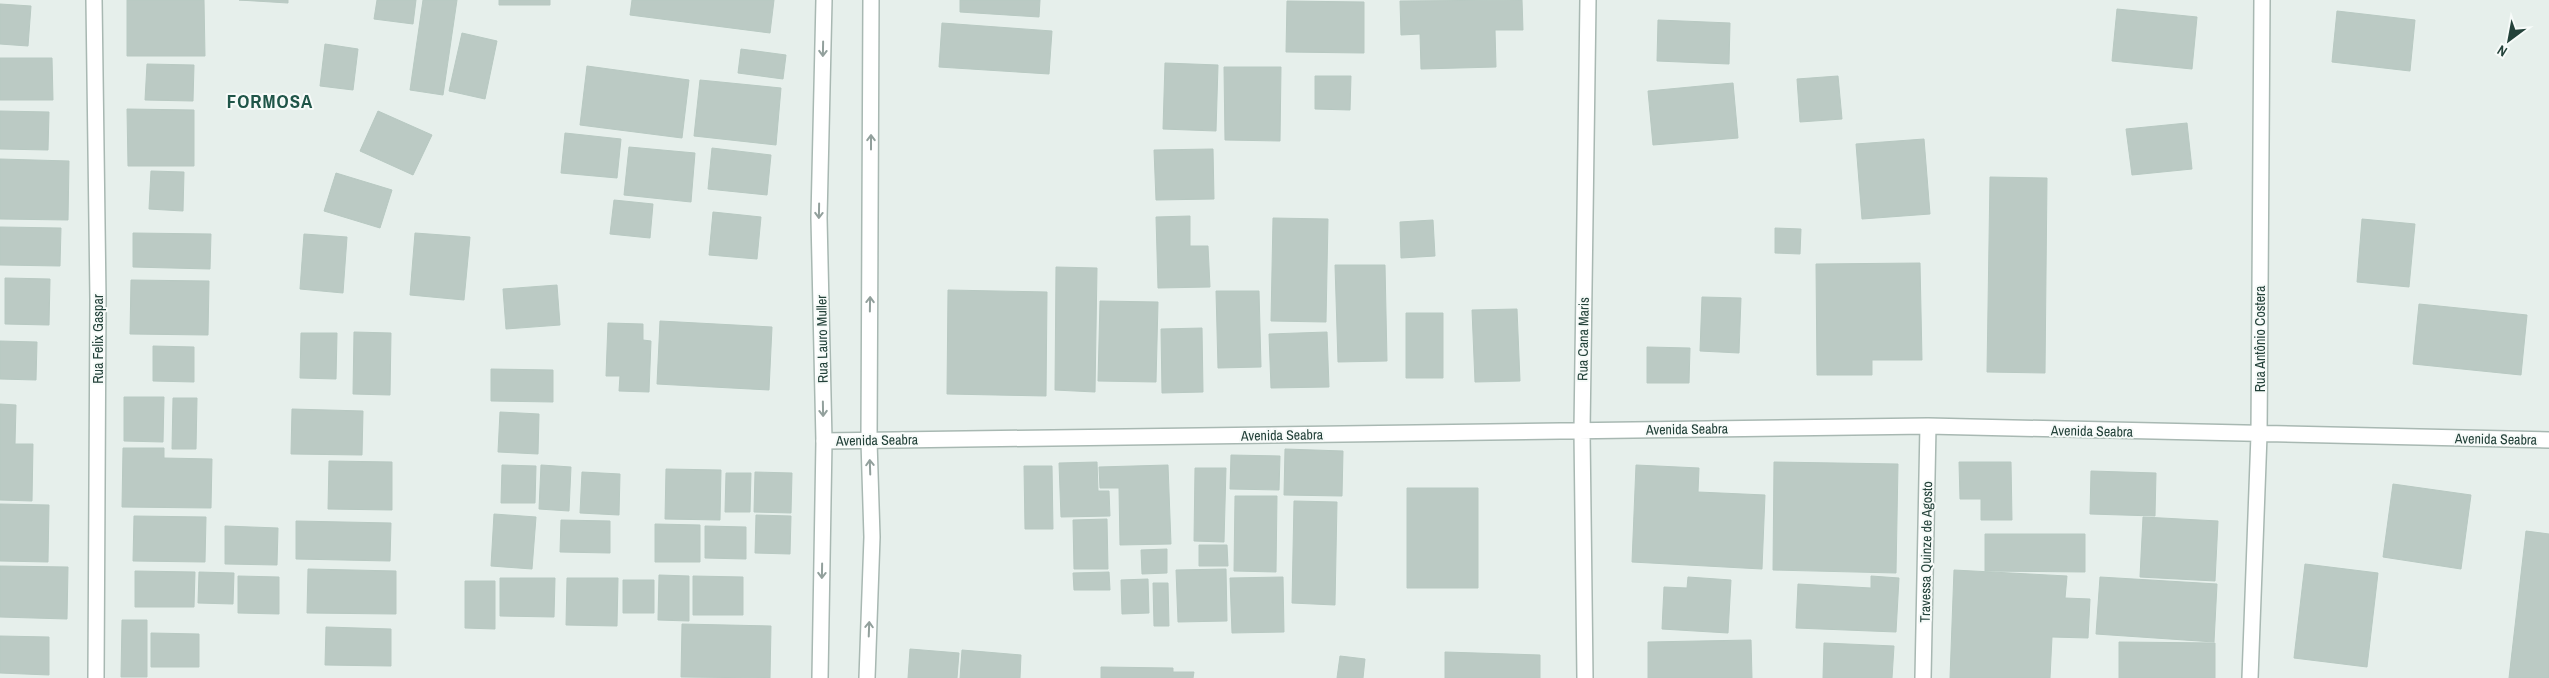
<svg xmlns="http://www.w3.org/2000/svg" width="2549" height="678" viewBox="0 0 2549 678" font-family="'Archivo Narrow',sans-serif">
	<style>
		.building { fill: #bbcac4; stroke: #b8c9c2 }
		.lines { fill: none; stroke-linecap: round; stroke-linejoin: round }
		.minor-casing { stroke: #a8b8b2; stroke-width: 18 }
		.tertiary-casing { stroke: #a8b8b2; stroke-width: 18 }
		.minor { stroke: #fff; stroke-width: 15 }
		.tertiary { stroke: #fff; stroke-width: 15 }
		.oneway { stroke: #92a09c }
		.labels { text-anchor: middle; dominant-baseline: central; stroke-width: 4; stroke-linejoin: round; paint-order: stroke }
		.street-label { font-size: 14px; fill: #24423a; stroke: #f7fbf9 }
		.district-label { font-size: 19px; font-weight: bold; letter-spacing: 1px; fill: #1f5548; stroke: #f7fbf9 }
	</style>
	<rect width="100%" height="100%" fill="#e6efeb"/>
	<path class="building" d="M127,0H204L205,56H127Z
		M239,0H288V3Z
		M377,0H416L413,24L374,19Z
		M423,0H457L443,95L410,90Z
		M499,0H550V5H499Z
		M632,0H774L770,33L630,15Z
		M960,0H1040L1039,17L960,12Z
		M1522,0L1523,30H1495L1496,67L1421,69L1420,34L1401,35L1400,1Z
		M1287,1L1364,2V53L1286,52Z
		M0,4L31,6L28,46L0,44Z
		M2117,9L2197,17L2192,69L2112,61Z
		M2337,11L2415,20L2410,71L2332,62Z
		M1658,20L1730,23L1729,64L1657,61Z
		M942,23L1052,31L1049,74L939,67Z
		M462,33L497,41L485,99L449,91Z
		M325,44L358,49L353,90L320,86Z
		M741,49L786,55L783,79L738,73Z
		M0,58H52L53,100H0Z
		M1165,63L1218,65L1216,131L1163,129Z
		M147,64L194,65L193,101L145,100Z
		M587,66L689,80L682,138L580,125Z
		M1224,67H1281L1280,141L1225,140Z
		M1315,76H1351L1350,110L1315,109Z
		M1838,76L1842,119L1800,122L1797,79Z
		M700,80L781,88L776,145L694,136Z
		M1733,83L1738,138L1653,145L1648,91Z
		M127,109L194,110V166H128Z
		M0,111L49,112L48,150L0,149Z
		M378,111L432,135L413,175L360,151Z
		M2187,123L2192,169L2132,175L2126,129Z
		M565,133L621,139L617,178L561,173Z
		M1924,139L1930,214L1862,219L1856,144Z
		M629,147L695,153L691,202L624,195Z
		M712,148L771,155L767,195L708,189Z
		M1213,149L1214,199L1156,200L1154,150Z
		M0,159L69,161L68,220L0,219Z
		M151,171L184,172L183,211L149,209Z
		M336,173L392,190L380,228L324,211Z
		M1990,177L2047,178L2045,373L1987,372Z
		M614,200L653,204L650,238L610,234Z
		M713,212L761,217L757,259L709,255Z
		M1190,216V246H1208L1210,287L1158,288L1156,217Z
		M1273,218L1328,219L1326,322L1271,321Z
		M2362,219L2415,224L2409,287L2357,282Z
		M1433,220L1435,256L1401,258L1400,222Z
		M0,227L61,228L60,266L0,265Z
		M1775,228L1801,229L1800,254L1775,253Z
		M133,233L211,234L210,269L133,267Z
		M415,233L470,237L464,300L410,295Z
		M304,234L347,237L343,293L300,289Z
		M1920,263L1922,360H1872V375H1817L1816,264Z
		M1335,265H1385L1387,361L1338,362Z
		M1056,267L1097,268L1095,392L1055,390Z
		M5,278L50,279L49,325L5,324Z
		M131,280L209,281L208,335L130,334Z
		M557,285L560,325L506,329L503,289Z
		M948,290L1047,292L1046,396L947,394Z
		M1216,291H1259L1261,367L1218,368Z
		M1702,297L1741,298L1739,353L1700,351Z
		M1100,301L1158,302L1156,382L1098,381Z
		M2419,304L2527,315L2521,375L2413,364Z
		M1517,309L1520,381L1475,382L1472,310Z
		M1406,313H1443V378H1406Z
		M660,321L772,327L769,390L657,384Z
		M608,323L643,324V340L651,341L649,392L619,391L620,376H606Z
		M1202,328L1203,392L1162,393L1161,329Z
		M354,332L391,333L390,395L353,394Z
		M1327,332L1329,387L1271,388L1269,334Z
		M301,333H337L336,379L300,378Z
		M0,341L37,342L36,380L0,379Z
		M153,346L194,347V382L153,381Z
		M1647,347L1690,348L1689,383H1647Z
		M491,369L553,370V402L491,401Z
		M124,397H164L163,442L124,441Z
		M173,398H197L196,449H172Z
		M0,404L16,405L15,444H33L32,501L0,500Z
		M292,409L363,411L362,455L291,454Z
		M500,412L539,414L538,454L498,452Z
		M123,448H164V458L212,459L211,508L122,507Z
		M1285,449L1343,451L1342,496L1284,495Z
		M1231,455L1280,456L1279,490L1230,489Z
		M329,461L392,462V510L328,509Z
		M1097,462L1098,491H1109L1110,516L1061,517L1059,463Z
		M1774,462L1898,464L1896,573L1773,570Z
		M1959,462H2011L2012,520H1981V499H1960Z
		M502,465L536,466L535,503H501Z
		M541,465L571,467L569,511L539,509Z
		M1168,465L1171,544L1120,545L1119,488H1100L1099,467Z
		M1636,465L1699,468L1698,492L1765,495L1762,569L1632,562Z
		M1024,466H1052L1053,529H1025Z
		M1195,468H1226L1224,542L1194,541Z
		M666,469L721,470L720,520L665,519Z
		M2091,471L2156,473L2155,516L2090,514Z
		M582,472L620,474L619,515L580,513Z
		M755,472L792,473L791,513L754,512Z
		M726,473H751L750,512H725Z
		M2393,484L2471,495L2461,569L2383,557Z
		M1407,488H1478V588H1407Z
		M1235,496H1277L1276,572L1234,571Z
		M1294,501L1337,502L1335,605L1292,603Z
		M0,504L49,505L48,562L0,561Z
		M494,514L536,517L532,569L491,566Z
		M756,515L791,516L790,554L755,553Z
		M134,516L206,517L205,562L133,561Z
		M2143,517L2218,521L2215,581L2140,577Z
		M1107,519L1108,569H1074L1073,520Z
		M561,520L610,521V553L560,552Z
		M296,521L391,523L390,561L296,559Z
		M655,524L700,525V562H655Z
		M225,526L278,528L277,565L225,564Z
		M705,526L746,527V559L705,558Z
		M2526,531L2549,534V678H2509Z
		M1985,534H2085V572L1985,571Z
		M1199,545H1227L1228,566H1199Z
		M1167,549V573L1142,574L1141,550Z
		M2305,564L2378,573L2367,667L2294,658Z
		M0,566L68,567L67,619L0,617Z
		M308,569L396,571V614L307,613Z
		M1226,569L1227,621L1178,622L1176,570Z
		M1954,570L2067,576L2065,598L2090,599L2088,638L2052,637L2050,678H1950Z
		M135,571L195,572L194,607H135Z
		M199,572L234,573L233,604L198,603Z
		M1109,572L1110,590H1074L1073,573Z
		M659,575L689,576V621L658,620Z
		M238,576L279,577V614L238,613Z
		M693,576L743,577V615H693Z
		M1871,576L1899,578L1896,632L1796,628L1798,584L1871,588Z
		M1283,577L1284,632L1232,633L1230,578Z
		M1688,577L1731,580L1728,633L1662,629L1664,587L1687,588Z
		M2100,577L2217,584L2214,642L2096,634Z
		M500,578H555L554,617L500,616Z
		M567,578H618L617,626L566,625Z
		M1148,579L1149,613L1122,614L1121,580Z
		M623,580H654V613H623Z
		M465,581H495V629L465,628Z
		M1153,583H1168L1169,626H1154Z
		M122,620H147V677H121Z
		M682,624L771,626L770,678L681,677Z
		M326,627L391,629V666L325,665Z
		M151,633L199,634V667H151Z
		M0,636L49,637V675L0,673Z
		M1751,640L1752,678H1648V642Z
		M2119,642L2215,643V678H2119Z
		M1824,643L1894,646L1892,678H1823Z
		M910,649L959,653L957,678H908Z
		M962,650L1021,655L1020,678H960Z
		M1445,652L1540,655V678H1445Z
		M1340,656L1365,659L1363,678H1337Z
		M1101,667L1173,668V672H1194L1193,678H1101Z"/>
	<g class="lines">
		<defs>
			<path id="minor" d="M94,0L98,299L96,678
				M824,441L1928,426L2549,440
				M1585,678L1582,431L1588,0
				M1923,678L1928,426
				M2250,678L2259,435L2262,0"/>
			<path id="tertiary" d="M820,678L824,441L819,218L824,0
				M867,678L872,537L869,441L871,0"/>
		</defs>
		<use href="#minor" class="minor-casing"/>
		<use href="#tertiary" class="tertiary-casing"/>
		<use href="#minor" class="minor"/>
		<use href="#tertiary" class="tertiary"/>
	</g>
	<defs><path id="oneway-shaft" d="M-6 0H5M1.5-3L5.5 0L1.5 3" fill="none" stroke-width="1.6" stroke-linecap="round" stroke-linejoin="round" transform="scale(1.25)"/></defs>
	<g class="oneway">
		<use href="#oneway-shaft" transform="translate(823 49) rotate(91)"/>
		<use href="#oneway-shaft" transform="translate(871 142) rotate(-90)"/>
		<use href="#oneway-shaft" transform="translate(819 211) rotate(91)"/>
		<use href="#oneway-shaft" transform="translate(870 304) rotate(-89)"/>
		<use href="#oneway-shaft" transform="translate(823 409) rotate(89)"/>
		<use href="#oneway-shaft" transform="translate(870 467) rotate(-92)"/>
		<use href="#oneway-shaft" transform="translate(822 571) rotate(91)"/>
		<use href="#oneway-shaft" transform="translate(869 629) rotate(-88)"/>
	</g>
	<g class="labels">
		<g class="street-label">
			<text transform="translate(98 339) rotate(-90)">Rua Felix Gaspar</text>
			<text transform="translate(822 339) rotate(-91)">Rua Lauro Muller</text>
			<text transform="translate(1583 339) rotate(-89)">Rua Cana Maris</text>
			<text transform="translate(2260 339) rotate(-90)">Rua Antônio Costera</text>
			<text transform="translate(1687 429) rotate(-1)">Avenida Seabra</text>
			<text transform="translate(2092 431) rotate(1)">Avenida Seabra</text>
			<text transform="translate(1282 435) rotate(-1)">Avenida Seabra</text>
			<text transform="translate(2496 439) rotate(1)">Avenida Seabra</text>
			<text transform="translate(877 440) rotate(-1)">Avenida Seabra</text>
			<text transform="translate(1926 552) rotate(-89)">Travessa Quinze de Agosto</text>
		</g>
		<g class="district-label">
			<text x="270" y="101">FORMOSA</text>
		</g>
	</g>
	<g transform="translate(2509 40) rotate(212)" stroke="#f7fbf9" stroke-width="4" paint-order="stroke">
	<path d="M0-4L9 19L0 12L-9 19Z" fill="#24423a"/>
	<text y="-8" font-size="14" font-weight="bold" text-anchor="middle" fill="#24423a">N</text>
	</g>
</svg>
